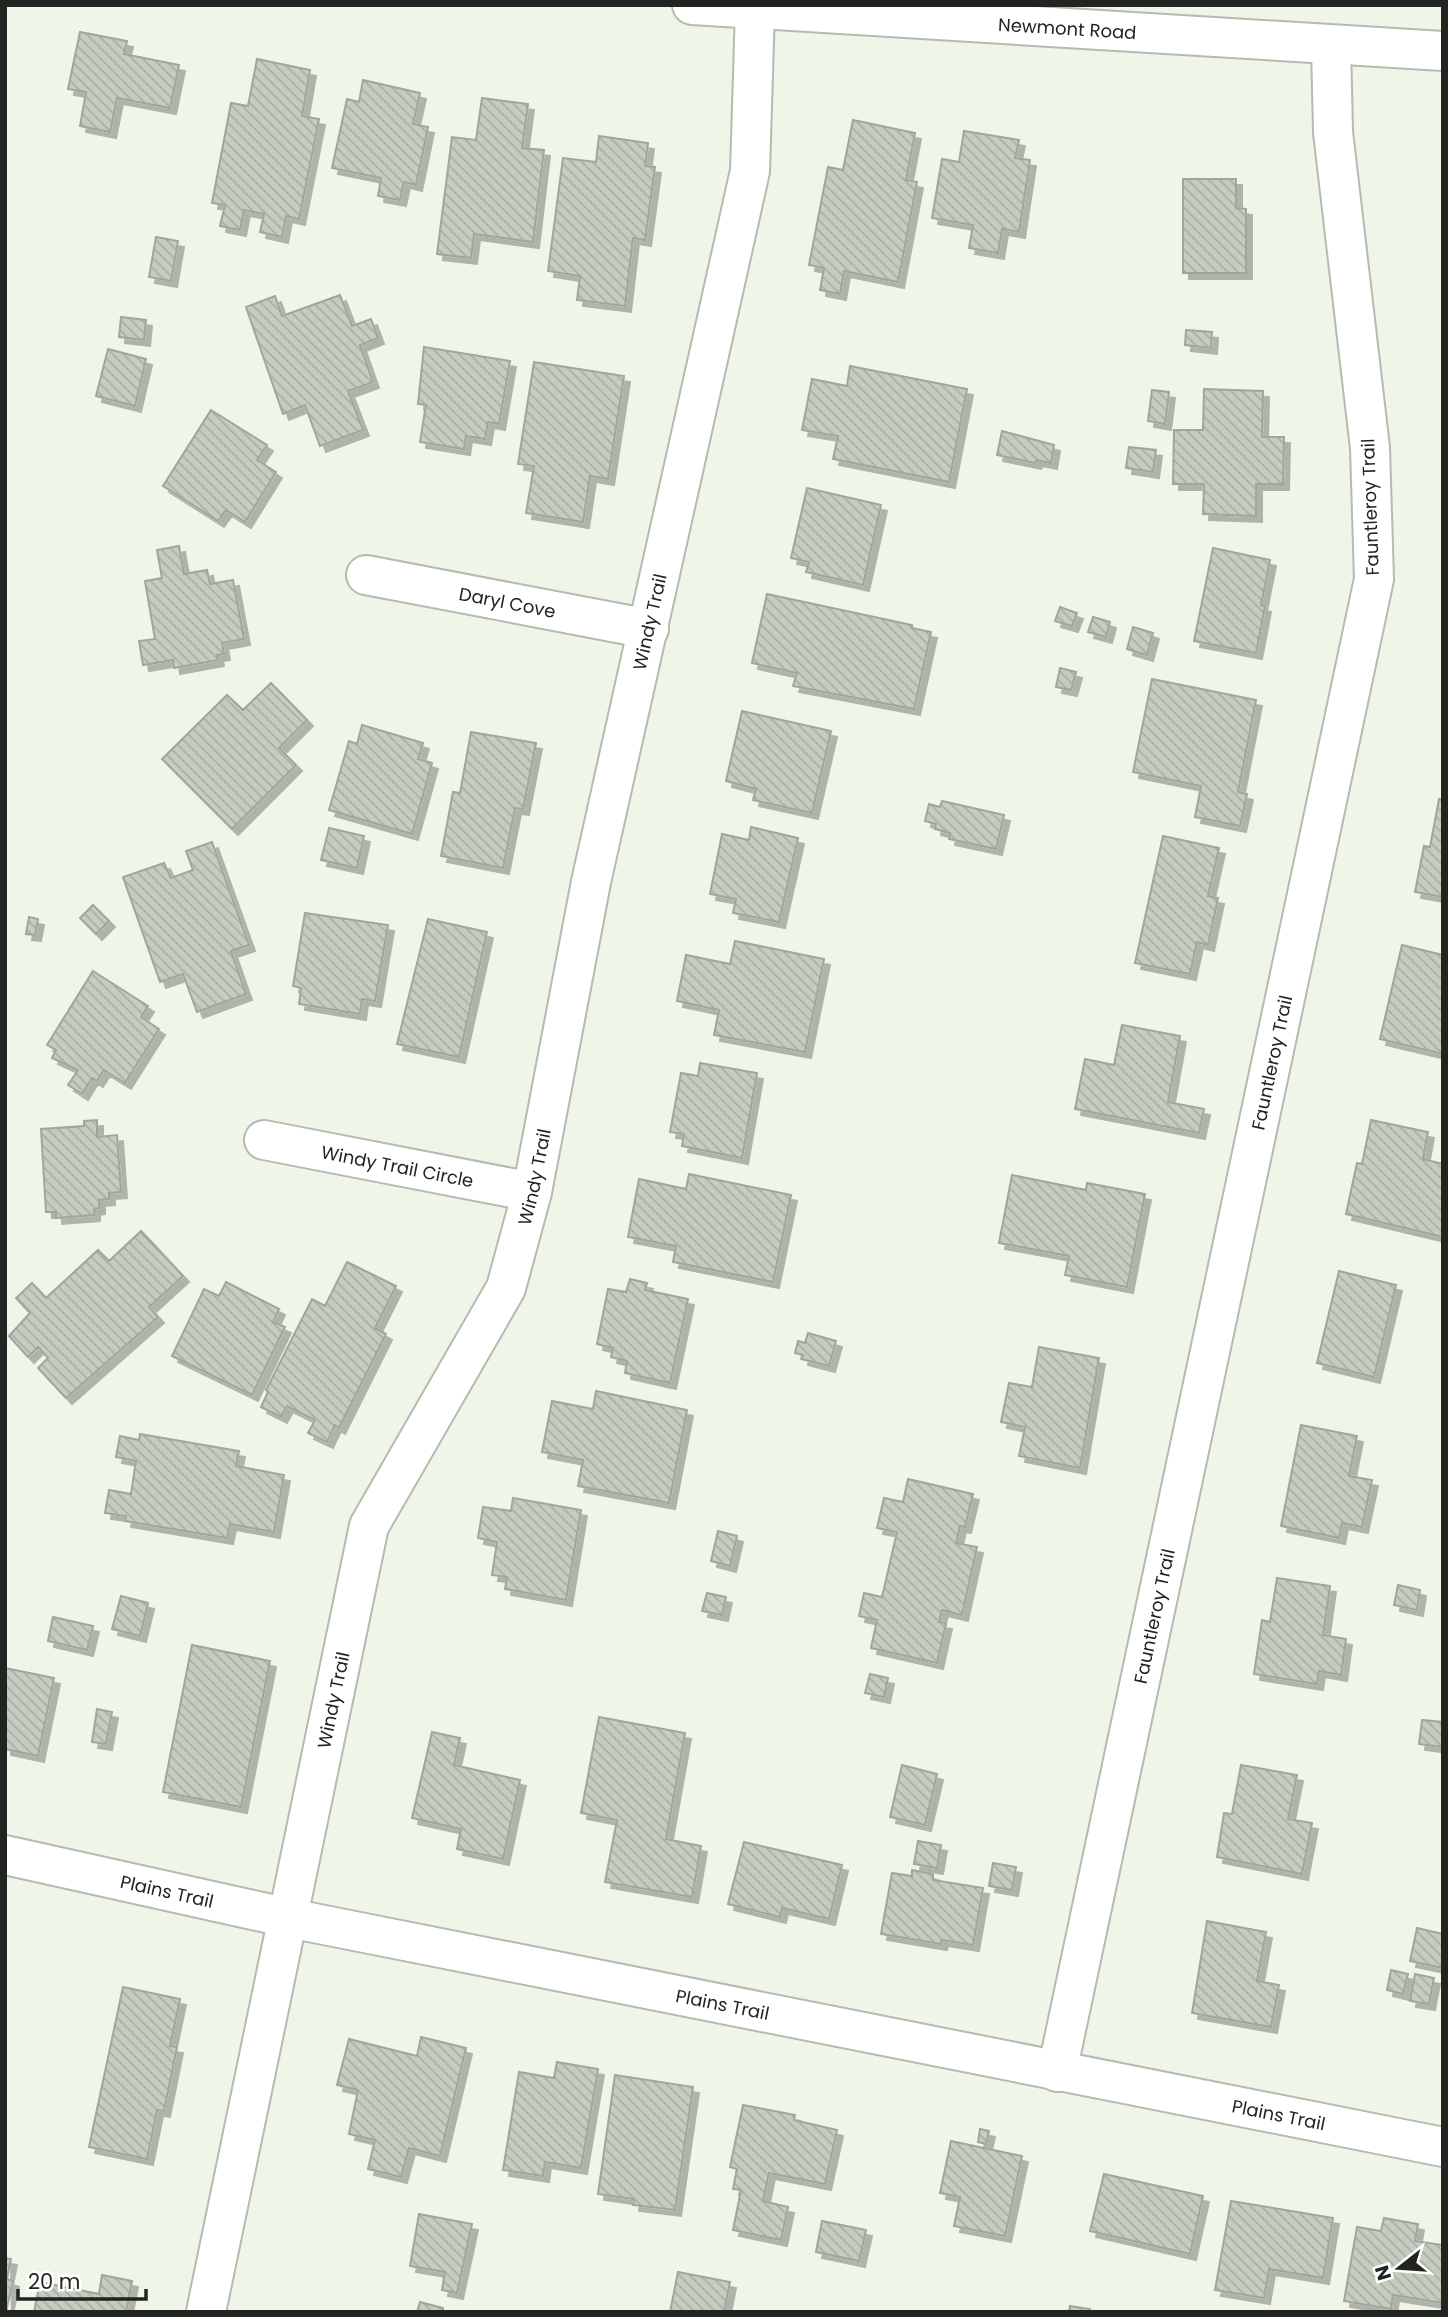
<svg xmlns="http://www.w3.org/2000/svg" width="1448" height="2317" viewBox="0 0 1448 2317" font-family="Poppins,sans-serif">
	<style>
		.building { fill: url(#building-back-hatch); stroke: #a0a69b; stroke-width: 2; filter: url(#shadow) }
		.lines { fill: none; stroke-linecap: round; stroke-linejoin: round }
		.street-casing { stroke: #b4bbaf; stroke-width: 42 }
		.street { stroke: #fff; stroke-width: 38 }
		.labels { text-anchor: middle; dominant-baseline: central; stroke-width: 5; stroke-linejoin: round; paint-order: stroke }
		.street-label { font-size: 18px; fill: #21241f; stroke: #fff }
	</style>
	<defs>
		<pattern id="building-back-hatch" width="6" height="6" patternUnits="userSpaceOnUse" patternTransform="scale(1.75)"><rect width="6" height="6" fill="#c5ccc0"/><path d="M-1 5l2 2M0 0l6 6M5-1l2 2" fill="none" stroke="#a9afa5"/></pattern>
		<filter id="shadow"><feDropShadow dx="6" dy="6" stdDeviation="0" flood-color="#0004"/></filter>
	</defs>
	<rect width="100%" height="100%" fill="#eff5e9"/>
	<path class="building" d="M80,32L127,41L124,54L179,65L170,108L117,98L110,132L80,126L86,92L68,89Z
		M257,59L310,70L302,116L319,119L299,219L286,216L282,237L260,232L264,214L244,210L240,230L220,226L225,205L212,203L231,103L248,106Z
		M363,80L420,93L413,124L428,127L416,185L404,182L400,200L378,196L381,178L332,168L347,99L359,102Z
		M482,98L528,104L522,148L544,150L533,242L474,234L471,258L437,254L452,137L476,140Z
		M853,120L915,133L906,180L917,182L898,282L844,271L840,294L820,290L824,268L809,265L828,167L843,170Z
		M964,131L1019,140L1015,158L1030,160L1019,232L1002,229L998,253L969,248L973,225L932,218L942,159L959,162Z
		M599,136L648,143L645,166L655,167L645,240L633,238L625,306L577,300L580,276L548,271L563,158L596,162Z
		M1183,179H1236V208L1246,209V273H1183Z
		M156,237L178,241L171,281L149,277Z
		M340,295L352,326L371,319L378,338L360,345L373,382L348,391L363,430L320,446L305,405L283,414L246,307L275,296L282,316Z
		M121,317L146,320L144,340L119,337Z
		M1186,330L1212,332L1211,348L1185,345Z
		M424,347L510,361L499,424L488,422L485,439L466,436L464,449L420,442L426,405L418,404Z
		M108,349L146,359L135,406L96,396Z
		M534,362L624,376L608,479L590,476L583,522L526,513L534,466L518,464Z
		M850,366L967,389L949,482L833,459L838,436L802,430L812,379L847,386Z
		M1204,389L1263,391L1262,437H1284L1283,484H1256V516L1203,514L1204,484H1173L1174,430H1203Z
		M1152,390L1169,392L1165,424L1148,421Z
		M211,410L267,445L257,460L276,472L245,522L226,510L218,521L163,486Z
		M1002,431L1054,445L1051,463L1037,460L1035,463L997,455Z
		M1129,447L1156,450L1153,472L1126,468Z
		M807,488L881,505L863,585L806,572L809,562L791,558Z
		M179,546L184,574L207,570L210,584L233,580L244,639L222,643L224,654L217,655L218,660L174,668L173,660L143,665L139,641L155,639L145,581L162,578L157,550Z
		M1213,548L1270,560L1261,605L1265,606L1256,653L1194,641Z
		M767,594L912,625V628L931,632L914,709L793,686L797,673L752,663Z
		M1060,607L1077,613L1072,626L1055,621Z
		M1093,617L1110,622L1106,637L1088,632Z
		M1133,627L1153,633L1147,655L1127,649Z
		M1060,668L1076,672L1071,690L1056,687Z
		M1152,679L1256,700L1238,792L1247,794L1240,826L1195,817L1201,786L1133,772Z
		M271,683L307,720L279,748L296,765L232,829L162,759L227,695L243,710Z
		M742,711L831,731L812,813L753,800L756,789L726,781Z
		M362,725L423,743L418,759L432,763L412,834L329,810L349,741L357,744Z
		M471,732L536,743L523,809L515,808L503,868L441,856L453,792L460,793Z
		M1439,799L1443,800V897L1415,892L1424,846L1430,847Z
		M942,801L1004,815L996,849L949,839L950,833L935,829L936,824L925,821L929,804L940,807Z
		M751,827L798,838L779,922L733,913L736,899L710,894L722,834L749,840Z
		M329,828L364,836L357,868L321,860Z
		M1163,836L1219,848L1208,896L1218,898L1208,945L1197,942L1190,974L1135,963Z
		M212,842L249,945L231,951L246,994L197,1012L183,974L160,982L123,877L164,863L171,878L193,870L186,851Z
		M93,905L109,921L96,934L80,918Z
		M305,913L388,925L375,1001L362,999L360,1014L299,1004L301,988L293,986Z
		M29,917L38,919L35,935L26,934Z
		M428,919L487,932L459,1057L397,1044Z
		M735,941L824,959L805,1052L714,1035L719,1010L677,1001L686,955L730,964Z
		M1402,945L1443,955V1054L1380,1039Z
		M93,971L148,1006L141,1017L159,1029L125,1083L104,1070L97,1081L92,1078L82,1094L68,1085L78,1070L52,1058L56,1050L47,1045Z
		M1122,1025L1180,1036L1168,1102L1204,1109L1199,1133L1075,1109L1085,1059L1114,1065Z
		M700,1063L757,1073L742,1158L682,1146L684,1134L670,1132L681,1073L698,1076Z
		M97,1120V1137L117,1135L121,1192L109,1193V1199L99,1200V1208L94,1209V1215L56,1218V1212H46L41,1129L84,1126V1121Z
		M1371,1120L1428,1132L1423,1159L1443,1164V1237L1346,1214L1357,1163L1362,1164Z
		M689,1174L791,1195L773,1282L673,1262L676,1246L628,1237L639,1179L686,1189Z
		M1012,1175L1086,1190L1087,1183L1145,1194L1127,1287L1065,1275L1069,1256L999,1243Z
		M141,1231L183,1276L149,1307L158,1317L66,1398L38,1368L48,1358L38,1347L28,1357L9,1336L30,1313L16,1298L32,1283L46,1298L98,1250L109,1261Z
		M347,1262L396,1286L375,1328L386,1334L339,1428L335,1425L327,1442L308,1433L315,1420L287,1406L281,1417L261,1407L268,1392L266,1390L312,1299L325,1306Z
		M1339,1271L1396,1285L1374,1377L1317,1363Z
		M630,1279L647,1283L645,1290L688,1299L670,1383L625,1373L627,1361L611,1357L613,1348L597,1344L608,1289L626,1292Z
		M226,1282L279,1309L273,1322L285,1327L252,1395L172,1356L204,1289L219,1296Z
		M808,1333L836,1341L829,1366L802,1359L803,1355L795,1353L798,1341L805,1343Z
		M1039,1347L1099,1358L1080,1468L1019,1456L1025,1427L1001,1422L1009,1383L1032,1387Z
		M596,1391L687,1410L669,1503L578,1486L583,1460L542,1452L552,1401L593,1409Z
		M1301,1425L1357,1436L1349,1476L1372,1480L1362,1527L1342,1523L1339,1538L1281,1526Z
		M140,1434L239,1451L236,1466L284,1475L274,1532L230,1524L227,1538L125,1521L126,1516L105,1513L109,1490L131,1494L136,1461L116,1457L120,1436L139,1440Z
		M908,1479L973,1494L965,1527L960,1526L956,1543L977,1547L962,1615L942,1610L939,1622L946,1623L937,1663L871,1648L877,1620L859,1616L864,1593L882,1597L897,1532L877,1528L884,1498L903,1502Z
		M513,1498L581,1510L566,1600L505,1589L507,1577L492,1575L497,1542L478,1538L483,1507L511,1511Z
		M718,1531L737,1536L730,1566L711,1561Z
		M1277,1578L1330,1586L1323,1635L1346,1639L1341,1675L1319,1671L1317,1684L1254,1674L1262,1620L1270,1622Z
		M1398,1585L1420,1590L1417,1610L1394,1605Z
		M707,1593L726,1597L722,1615L702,1611Z
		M121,1596L148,1603L140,1636L112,1629Z
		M53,1617L93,1626L87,1650L48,1641Z
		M192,1645L270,1661L241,1807L163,1792Z
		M5,1668L54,1678L38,1756L5,1749Z
		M870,1674L888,1678L884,1697L865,1693Z
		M97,1709L112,1712L106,1744L92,1742Z
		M599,1717L685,1733L666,1839L701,1846L692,1897L605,1882L617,1820L581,1813Z
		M1422,1720L1443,1722V1747L1419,1744Z
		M432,1732L460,1738L454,1765L520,1780L503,1859L457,1849L461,1829L412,1818Z
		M902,1765L937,1774L925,1825L890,1817Z
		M1241,1765L1297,1775L1288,1819L1312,1823L1302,1874L1217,1857L1224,1813L1232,1814Z
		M918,1841L941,1845L937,1868L914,1864Z
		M744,1842L842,1865L829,1919L782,1908L780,1917L728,1904Z
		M993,1863L1016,1867L1012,1890L989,1886Z
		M912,1870L933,1874V1880L983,1888L973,1945L942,1940L941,1944L881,1934L892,1873L912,1876Z
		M1207,1921L1266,1932L1257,1981L1279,1985L1271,2027L1192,2013Z
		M1417,1928L1443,1934V1968L1410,1961Z
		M1391,1970L1408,1974L1403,1994L1387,1990Z
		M1415,1974L1434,1978L1429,2004L1410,2001Z
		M123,1987L180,1999L170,2046L177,2047L164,2111L157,2110L147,2159L89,2147Z
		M421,2037L466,2048L440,2156L409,2148L401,2177L368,2169L375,2140L349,2134L358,2090L337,2085L349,2039L417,2056Z
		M557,2062L598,2069L581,2168L545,2162L543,2176L503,2170L519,2072L554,2078Z
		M615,2075L693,2087L675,2210L633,2205L634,2199L598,2194Z
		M743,2105L795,2115L794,2120L837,2130L825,2184L769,2173L763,2201L788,2207L781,2240L733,2230L741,2190L733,2189L737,2169L730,2167Z
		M980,2129L989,2131L986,2144L978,2142Z
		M951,2141L1022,2156L1005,2236L954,2226L960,2197L940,2193Z
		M1104,2174L1203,2196L1190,2254L1090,2231Z
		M1231,2201L1333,2218L1323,2278L1269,2269L1264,2298L1215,2290Z
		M419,2214L472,2224L457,2293L442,2290L445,2272L410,2266Z
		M1384,2218L1418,2224L1415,2241L1443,2245V2303L1393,2295L1391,2309L1344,2301L1357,2227L1381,2231Z
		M822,2221L866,2230L859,2261L816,2252Z
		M5,2258L11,2259L7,2279L13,2281L6,2312Z
		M678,2272L730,2282L724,2312H670Z
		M102,2275L132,2281L126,2312H34L40,2282L99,2294Z
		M420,2302L443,2308V2312H417Z
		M1070,2306L1090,2309V2312H1069Z"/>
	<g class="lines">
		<defs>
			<g id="street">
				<path id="s1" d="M692,5L1443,51"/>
				<path id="s2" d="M366,575L649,629"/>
				<path id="s3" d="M264,1140L532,1192"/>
				<path id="s4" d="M5,1855L289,1918L1443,2147"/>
				<path id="s5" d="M1057,2072L1374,579L1370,448L1333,132L1331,45"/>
				<path id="s6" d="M206,2312L369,1526L506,1288L532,1192L591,882L750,171L755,9"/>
			</g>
		</defs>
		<use href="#street" class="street-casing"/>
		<use href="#street" class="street"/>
	</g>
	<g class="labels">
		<g class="street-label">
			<text stroke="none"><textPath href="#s1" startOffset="376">Newmont Road</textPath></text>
			<text transform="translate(1370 507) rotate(-92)">Fauntleroy Trail</text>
			<text stroke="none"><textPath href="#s2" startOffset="144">Daryl Cove</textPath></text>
			<text stroke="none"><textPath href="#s6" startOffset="1759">Windy Trail</textPath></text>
			<text stroke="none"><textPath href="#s5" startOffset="1032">Fauntleroy Trail</textPath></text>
			<text stroke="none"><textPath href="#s3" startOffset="136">Windy Trail Circle</textPath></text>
			<text stroke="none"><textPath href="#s6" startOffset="1192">Windy Trail</textPath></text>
			<text stroke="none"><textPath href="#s5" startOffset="466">Fauntleroy Trail</textPath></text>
			<text stroke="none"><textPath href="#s6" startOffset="625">Windy Trail</textPath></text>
			<text stroke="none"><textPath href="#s4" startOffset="166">Plains Trail</textPath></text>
			<text stroke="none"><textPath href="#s4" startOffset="733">Plains Trail</textPath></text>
			<text stroke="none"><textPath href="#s4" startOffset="1300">Plains Trail</textPath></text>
		</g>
	</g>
	<rect width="1448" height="2317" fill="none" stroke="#21241f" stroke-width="14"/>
	<g transform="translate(1399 2268) rotate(253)" stroke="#ffffff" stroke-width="5" paint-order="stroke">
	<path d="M0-5L12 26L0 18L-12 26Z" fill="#21241f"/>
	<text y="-10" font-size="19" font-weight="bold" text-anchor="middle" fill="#21241f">N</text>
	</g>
	<path d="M18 2289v10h128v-10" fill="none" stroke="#21241f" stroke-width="3.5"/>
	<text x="28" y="2289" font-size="21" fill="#21241f" stroke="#ffffff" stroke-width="5" paint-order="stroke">20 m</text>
</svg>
